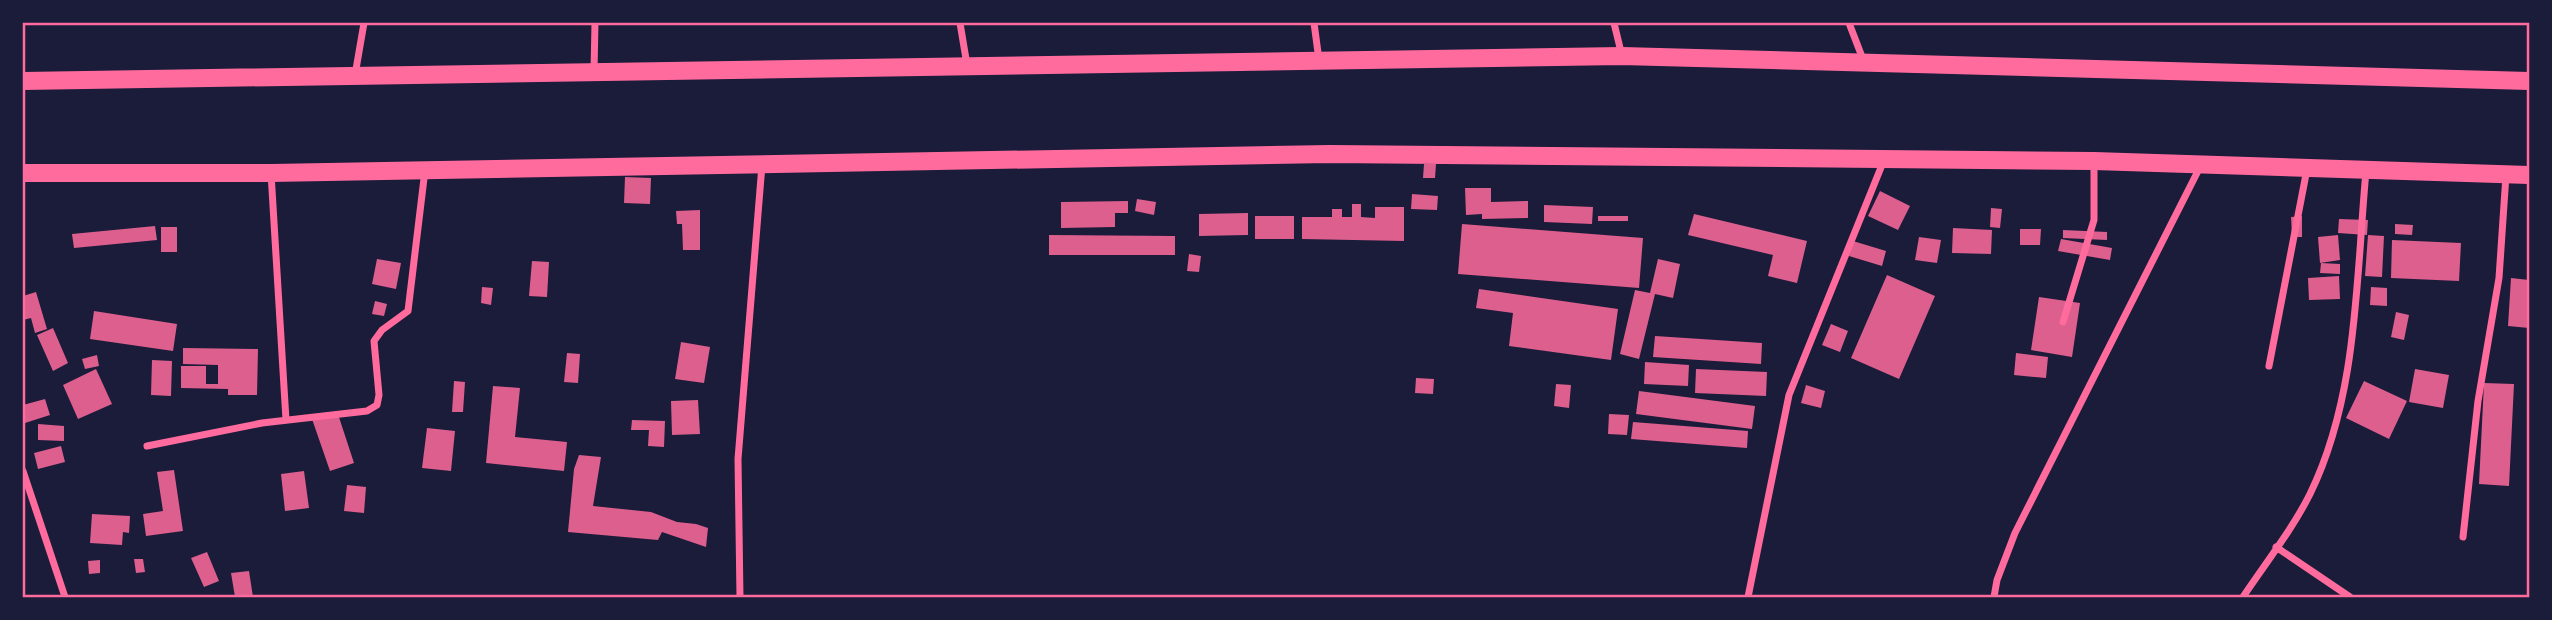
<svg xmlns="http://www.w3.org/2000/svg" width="2552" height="620" viewBox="0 0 2552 620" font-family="'Nunito Sans',sans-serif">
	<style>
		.building { fill: #dd5f8e }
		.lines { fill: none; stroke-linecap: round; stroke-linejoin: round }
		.minor { stroke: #ff6b9d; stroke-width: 7 }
		.trunk { stroke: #ff6b9d; stroke-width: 18 }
		.neatline { fill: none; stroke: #ff6b9d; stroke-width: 2.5 }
	</style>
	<rect width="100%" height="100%" fill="#1b1b3a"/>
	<path class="building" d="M1424,164H1436L1435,178H1423Z
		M625,177L651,178L650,204L624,203Z
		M1465,188H1491V202L1528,201V218L1482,219V214L1466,215Z
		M1880,191L1910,206L1898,230L1868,216Z
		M1412,194L1438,196L1437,210L1411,209Z
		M1137,199L1156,202L1154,215L1135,211Z
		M1128,201V213H1115V227L1061,228V202Z
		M1352,204H1361V217L1375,218V207H1404V241L1302,239V217H1332V209H1342V217H1352Z
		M1544,205L1593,207L1592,224L1544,222Z
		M1991,208L2002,209L2000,228L1990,227Z
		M700,210V250H683L682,224H677L676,211Z
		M1248,213V235L1199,236V214Z
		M1694,214L1807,241L1797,283L1768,276L1773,255L1688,235Z
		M1255,216H1294V239H1255Z
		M1598,216H1628V221H1598Z
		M2302,216V237H2292L2291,217Z
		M2339,219L2368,220L2367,235L2338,233Z
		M1462,224L1643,238L1639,288L1458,274Z
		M2395,224L2413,225L2412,235L2395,234Z
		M155,226L157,240L74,248L72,234Z
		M161,227H177V252H161Z
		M1953,228L1992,230L1991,254L1952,253Z
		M2020,229H2041L2040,245H2020Z
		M2063,230L2107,232V240L2063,238Z
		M1049,235L1175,236V255H1049Z
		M2338,235L2340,260L2320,263L2318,237Z
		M2368,235L2384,236L2382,277L2365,276Z
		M1919,237L1941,240L1937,263L1915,260Z
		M2061,239L2112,248L2110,260L2058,251Z
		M2392,240L2461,243L2459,281L2391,278Z
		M1853,241L1886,251L1882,266L1849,256Z
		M1189,254L1201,256L1199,272L1187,271Z
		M377,259L401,263L396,289L372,284Z
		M1658,259L1680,264L1673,298L1655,294L1639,359L1620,354L1635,290L1650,293Z
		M532,261L549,262L547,297L529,296Z
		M2321,263L2340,264V274L2320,273Z
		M1887,275L1935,296L1899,379L1851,358Z
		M2339,276L2340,299L2309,300L2308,278Z
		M2511,278L2529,280V328L2508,326Z
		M482,287L493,288L491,305L481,303Z
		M2371,287L2387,288V306L2370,305Z
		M1479,289L1618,309L1611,360L1509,346L1513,313L1476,308Z
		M36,292L47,329L35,333L31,318L23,320V296Z
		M2039,297L2080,303L2072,357L2031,350Z
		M375,301L387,304L384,316L372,314Z
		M94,311L177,324L173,351L90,339Z
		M2396,312L2409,315L2404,340L2391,337Z
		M1831,324L1848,331L1840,352L1822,345Z
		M53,328L68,363L53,371L37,335Z
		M1655,336L1762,343L1761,364L1653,357Z
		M681,342L710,347L704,383L675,379Z
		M183,348L258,349L257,395H228V389L181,388V366H206V384H218V365L183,364Z
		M567,353L580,354L578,383L564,382Z
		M2016,353L2048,357L2046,378L2014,375Z
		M97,355L99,366L85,369L82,359Z
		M152,360L172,361L171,396L151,395Z
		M1645,362L1689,365L1688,386L1644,384Z
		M96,369L112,404L78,419L63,385Z
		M1696,369L1767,372L1766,396L1695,393Z
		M2415,369L2449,375L2443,408L2409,402Z
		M1416,378L1434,379L1433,394L1415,393Z
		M454,381L465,382L463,412H452Z
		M2364,381L2407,401L2389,439L2346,418Z
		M2484,383L2514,384L2509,486L2479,484Z
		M1556,384L1571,385L1569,408L1554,406Z
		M1806,385L1825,391L1821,408L1801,403Z
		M493,386L520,388L515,437L567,442L564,471L486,463Z
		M1639,391L1755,406L1752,429L1636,414Z
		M45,399L50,415L25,423L23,405Z
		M698,400L700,434L672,435L671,401Z
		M337,411L354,463L330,471L312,419Z
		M1609,414L1629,415L1627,435L1608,434Z
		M632,420L665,421L664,447L648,446L649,430H631Z
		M1633,422L1748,431L1747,448L1631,439Z
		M38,424L64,426V441L38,440Z
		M427,428L455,431L451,471L422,468Z
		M61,446L65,462L38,469L34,453Z
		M579,455L601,457L593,506L651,512L677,522L696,524L708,528L706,547L662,532L658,540L568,532L574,469Z
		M174,470L183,531L146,536L143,514L163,511L157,472Z
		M304,471L309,508L285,511L281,474Z
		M347,485L366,487L364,513L344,511Z
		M92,514L130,516L129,533L123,532L122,545L90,543Z
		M207,552L219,581L204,587L191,558Z
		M134,559H143L145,572L136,573Z
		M100,560V573L89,574L88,561Z
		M249,571L253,597H235L231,573Z"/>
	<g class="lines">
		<path class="minor" d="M960,23L967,65
			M1314,23L1319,60
			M1614,23L1622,56
			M1849,23L1864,62
			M594,71L595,23
			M355,75L364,23
			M271,173L286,420
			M2063,322L2094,220V163
			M2269,366L2307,169
			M147,446L262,423L367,411L377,405L379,395L374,341L382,330L408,311L425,170
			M23,471L65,597
			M2463,537L2478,401L2499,278L2506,175
			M2276,547L2350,597
			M740,597L738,459L762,165
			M1748,597L1789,395L1884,160
			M1994,597L1997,580L2015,533L2200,167
			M2243,597C2265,564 2292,530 2310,494C2358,396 2356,279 2366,171"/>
		<path class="trunk" d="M23,81L1622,56L2529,81
			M23,173H271L1330,154L2094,161L2529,175"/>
	</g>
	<rect width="2552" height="620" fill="none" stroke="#1b1b3a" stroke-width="49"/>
	<rect x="24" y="24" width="2504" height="572" class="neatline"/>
</svg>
